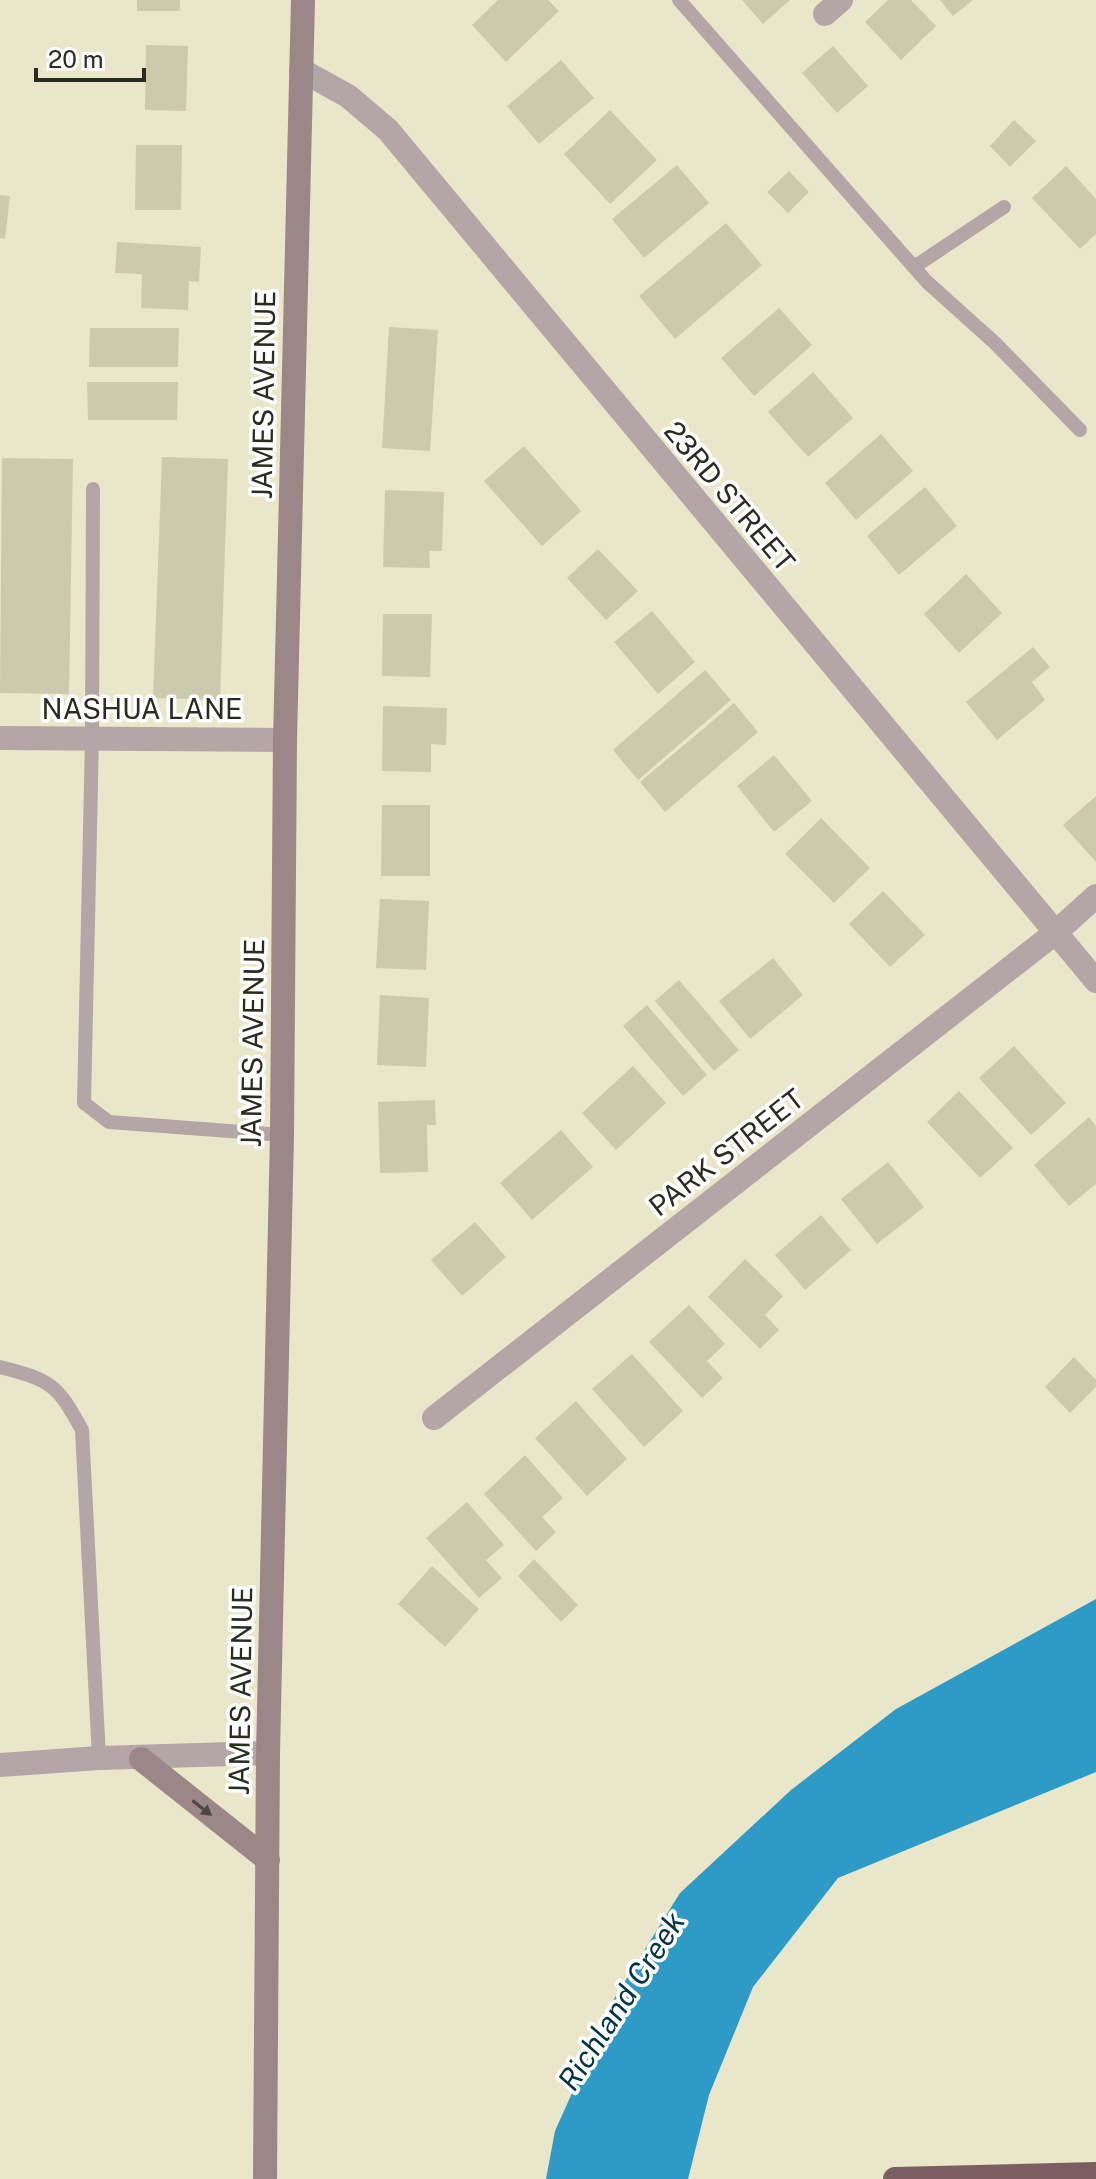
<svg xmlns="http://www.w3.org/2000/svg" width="1096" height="2179" viewBox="0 0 1096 2179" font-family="'Public Sans',sans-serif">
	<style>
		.water { fill: #2d9bc6 }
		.building { fill: #cdc9ad }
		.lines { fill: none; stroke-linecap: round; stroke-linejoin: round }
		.lane { stroke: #b4a6a6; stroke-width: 14 }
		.street { stroke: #b4a6a6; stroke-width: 24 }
		.secondary { stroke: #9c8788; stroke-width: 24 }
		.highway { stroke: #7b5f60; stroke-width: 24 }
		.oneway { fill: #4e473f }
		.labels { text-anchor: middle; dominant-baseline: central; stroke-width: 7; stroke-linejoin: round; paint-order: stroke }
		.street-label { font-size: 28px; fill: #2c2b20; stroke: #fff }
		.water-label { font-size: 30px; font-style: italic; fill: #033446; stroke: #fff }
	</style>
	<rect width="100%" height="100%" fill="#eae6c9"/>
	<path class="water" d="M1096,1599V1772L838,1878L753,1987L709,2095L688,2179H546L555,2131L614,1999L680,1893L791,1790L896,1709Z"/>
	<path class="building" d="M137,0H180V11H137Z
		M498,0H548L559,11L506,62L472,25Z
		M742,0H790L763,24Z
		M888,0H911L936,26L901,60L865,22Z
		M940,0H973L953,16Z
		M146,45L188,46L186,111L145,110Z
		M833,46L868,86L837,113L802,73Z
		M561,60L594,98L539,144L507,106Z
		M610,110L657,160L610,204L564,154Z
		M1014,120L1036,141L1010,167L990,146Z
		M136,145H182L181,210H135Z
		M677,165L709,203L644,258L612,219Z
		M1066,166L1096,199V234L1080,249L1032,198Z
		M789,171L809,192L788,213L767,192Z
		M0,195L10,196L5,239L0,238Z
		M726,223L762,265L675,339L639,296Z
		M117,242L201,247L199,282L189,281L188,310L141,308L142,274L115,273Z
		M779,308L812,345L754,396L721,358Z
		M389,327L438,330L430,451L382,448Z
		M90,328H179L178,367H89Z
		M813,372L853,418L808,457L768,412Z
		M87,382H178L177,420H88Z
		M881,434L913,471L856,520L825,483Z
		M524,446L581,511L542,546L484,481Z
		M162,457L228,459L220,700L153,698Z
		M2,458L73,459L69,694L0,693Z
		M925,487L957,526L899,575L867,536Z
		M385,490L444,492L442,551H429L430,568L383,567Z
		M598,549L638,591L606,620L567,578Z
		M966,574L1002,613L959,653L924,614Z
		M652,611L695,662L658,694L614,642Z
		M383,614H432L430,677L382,676Z
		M1033,647L1050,667L1032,682L1045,700L997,740L966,702Z
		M705,670L731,700L638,780L613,750Z
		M734,703L758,732L665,812L640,782Z
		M383,706L447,708L446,745L431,744V772L382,771Z
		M774,755L812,801L774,832L737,786Z
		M1096,796V862L1063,825Z
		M382,805H430V876H381Z
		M821,818L870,868L834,903L785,854Z
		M883,891L925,935L890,967L849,924Z
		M380,899L429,901L426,970L376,968Z
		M773,958L803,995L750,1039L719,1001Z
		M679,980L739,1050L714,1071L655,1001Z
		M380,995L429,998L426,1067L377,1065Z
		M647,1005L707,1075L683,1096L623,1026Z
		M1014,1046L1066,1103L1031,1135L979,1078Z
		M633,1066L666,1103L616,1150L582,1113Z
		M959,1091L1013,1148L980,1178L927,1122Z
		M435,1100L436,1125H427L428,1172L380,1173L378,1102Z
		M1089,1117L1096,1126V1184L1069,1206L1034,1165Z
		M561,1130L593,1167L532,1220L500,1183Z
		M888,1162L924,1207L877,1244L841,1199Z
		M821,1215L851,1250L805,1290L775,1255Z
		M475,1222L506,1257L462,1296L431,1260Z
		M745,1259L783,1296L765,1315L779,1330L760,1349L708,1297Z
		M689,1305L725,1344L707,1361L723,1378L702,1398L649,1342Z
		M632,1354L683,1411L644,1447L592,1389Z
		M1074,1357L1096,1380V1387L1070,1413L1045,1387Z
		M576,1401L627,1459L587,1496L535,1438Z
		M525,1455L563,1498L542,1517L556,1532L536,1551L484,1494Z
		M467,1502L504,1545L486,1560L502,1578L479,1598L426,1538Z
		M534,1559L578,1605L561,1622L518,1576Z
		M432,1566L479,1609L445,1647L398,1604Z"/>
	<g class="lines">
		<path class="lane" d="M679,0L927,282L995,343L1080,430
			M914,267L1004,207
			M93,489L92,738L84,1103L109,1122L282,1135
			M0,1367C51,1380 57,1384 82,1430L99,1758"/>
		<path class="street" d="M825,14L841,0
			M301,70L348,96L388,130L1096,981
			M0,738L285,740
			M434,1418L1055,933L1096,896
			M0,1765L99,1758L268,1753"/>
		<path class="secondary" d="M141,1759L268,1860
			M265,2179L268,1753L282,1135L285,740L303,0"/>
		<path class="highway" d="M895,2179L1096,2174"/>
	</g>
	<defs><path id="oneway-solid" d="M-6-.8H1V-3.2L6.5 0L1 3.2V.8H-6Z" transform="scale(2)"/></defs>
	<use class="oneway" href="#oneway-solid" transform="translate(202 1808) rotate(38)"/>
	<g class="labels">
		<g class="street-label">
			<text transform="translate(263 395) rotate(-89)">JAMES AVENUE</text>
			<text transform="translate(730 496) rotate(50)">23RD STREET</text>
			<text x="142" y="708">NASHUA LANE</text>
			<text transform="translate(252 1043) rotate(-89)">JAMES AVENUE</text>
			<text transform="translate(726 1152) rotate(-38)">PARK STREET</text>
			<text transform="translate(240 1691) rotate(-89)">JAMES AVENUE</text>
		</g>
		<g class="water-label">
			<text transform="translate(621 2001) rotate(-57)">Richland Creek</text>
		</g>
	</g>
	<path d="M36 68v12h108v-12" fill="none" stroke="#2c2b20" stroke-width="4"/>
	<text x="48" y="68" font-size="24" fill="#2c2b20" stroke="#ffffff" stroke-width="6" paint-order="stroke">20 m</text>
</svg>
